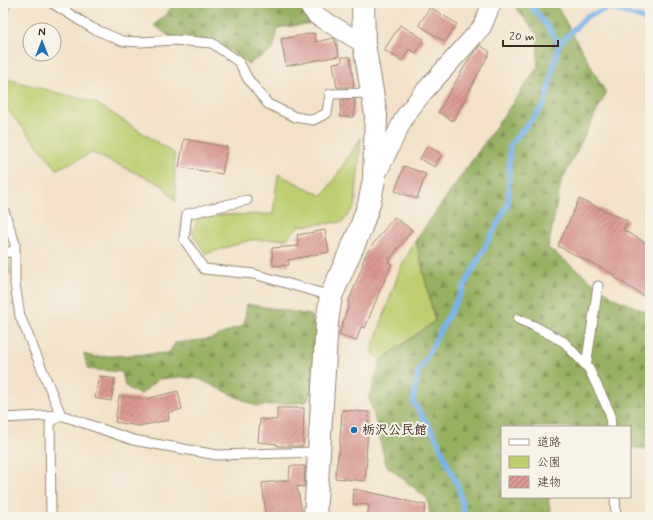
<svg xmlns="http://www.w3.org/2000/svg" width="653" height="520" viewBox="0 0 653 520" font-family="Mynerve,'Klee One',sans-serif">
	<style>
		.green { fill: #bdcd70; stroke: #7c7c47 }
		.forest { fill: url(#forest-firs); stroke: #686d40 }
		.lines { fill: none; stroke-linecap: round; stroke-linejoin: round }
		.stream { stroke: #78b2e9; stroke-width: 5.5 }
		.building { fill: url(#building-hatch) }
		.service-casing { stroke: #978674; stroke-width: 11 }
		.minor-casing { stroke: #978674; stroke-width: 20 }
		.tertiary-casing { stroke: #978674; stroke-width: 24 }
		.service { stroke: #fff; stroke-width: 9 }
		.minor { stroke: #fff; stroke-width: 18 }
		.tertiary { stroke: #fff; stroke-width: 22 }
		.poi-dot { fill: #1f6fb2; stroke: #f7f3e8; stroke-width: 1.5 }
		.labels { text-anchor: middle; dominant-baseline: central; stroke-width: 4; stroke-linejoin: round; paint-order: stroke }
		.poi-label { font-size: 13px; font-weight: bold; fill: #3b2a1e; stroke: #f7f3e8; text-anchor: start }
	</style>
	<defs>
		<pattern id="forest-firs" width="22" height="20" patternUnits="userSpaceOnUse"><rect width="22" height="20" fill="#96b062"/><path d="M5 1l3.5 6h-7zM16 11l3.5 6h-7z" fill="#7c8f50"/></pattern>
		<pattern id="building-hatch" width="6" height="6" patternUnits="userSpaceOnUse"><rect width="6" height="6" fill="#dc9894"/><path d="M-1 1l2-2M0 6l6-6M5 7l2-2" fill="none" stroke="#b47c78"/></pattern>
	</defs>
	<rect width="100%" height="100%" fill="#f7f3e8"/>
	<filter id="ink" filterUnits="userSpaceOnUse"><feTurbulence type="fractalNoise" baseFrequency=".025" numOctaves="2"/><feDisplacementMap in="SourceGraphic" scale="8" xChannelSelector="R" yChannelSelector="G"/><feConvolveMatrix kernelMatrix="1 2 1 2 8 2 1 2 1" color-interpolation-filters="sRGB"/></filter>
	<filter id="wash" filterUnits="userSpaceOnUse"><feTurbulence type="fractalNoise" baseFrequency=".012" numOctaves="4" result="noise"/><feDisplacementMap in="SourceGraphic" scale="16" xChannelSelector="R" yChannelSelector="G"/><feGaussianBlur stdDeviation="0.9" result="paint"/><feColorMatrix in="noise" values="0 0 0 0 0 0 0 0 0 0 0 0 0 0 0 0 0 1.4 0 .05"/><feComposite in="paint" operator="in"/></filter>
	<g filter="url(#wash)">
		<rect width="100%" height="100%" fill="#f3e2c9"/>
		<path class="green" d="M3,78L96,103L174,153L176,202L162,185L92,153L57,169L3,104Z
			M361,138L355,206L343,222L299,226L286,239L250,240L206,254L192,233L198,219L221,215L273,214L278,174L323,196Z
			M4,228L10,274H3V229Z
			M416,240L435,321L381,360L371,352L400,269Z"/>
		<path class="forest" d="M3,3H12L3,24Z
			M174,3H299L312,23L278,28L273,50L248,64L229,50L174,40L154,25L167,14Z
			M512,3H555L606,93L561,182L548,248L614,298L647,312L650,307V450L630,447V427H502V497H552L548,499L552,517H430L428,499L386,465L376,423L369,397L381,360L435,321L416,240L538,67L537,34Z
			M247,304L310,315L318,332L315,388L306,402L256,406L199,379L181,377L158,379L140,395L125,386L122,372L88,369L84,354L94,357L169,353L175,343L210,339L244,325Z"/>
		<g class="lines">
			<path class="stream" d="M529,3L548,27L559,44
				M465,517L459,489L435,436L413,402L418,373L508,204L510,145L545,104L559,44L587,16L610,8L644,19L650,23"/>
		</g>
		<g id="blocks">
			<path class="building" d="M430,7L457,24L445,42L419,25Z
				M400,25L424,39L416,53L409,49L402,61L384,50Z
				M314,33L316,42L334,38L335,39L339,56L286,66L281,39Z
				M480,45L490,52L453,121L438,112L469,59Z
				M342,57H350L354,87H337L333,63L342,62Z
				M355,99L354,117H340L341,100Z
				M184,139L227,147L222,174L179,167Z
				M427,146L442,154L435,167L420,159Z
				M404,166L426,174L417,199L395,191Z
				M579,199L628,221L623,230L650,245V300L614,277L615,275L558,246Z
				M394,217L412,230L388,262L392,264L381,288L365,328L361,327L356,341L339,335L349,304L348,303L363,265L362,264L367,252Z
				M325,230L329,252L288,260L289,265L273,266L272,248L299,246L297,235Z
				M99,376L115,379L111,401L95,398Z
				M178,391L182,409L168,413L169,420L139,426L115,422L119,396L146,399Z
				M277,408H304L303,446H277V444L258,442L260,419L277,420Z
				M342,410L369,412L366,458H367L365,481L335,478L338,455H339Z
				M290,466H305L304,487L297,486L303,517H266L262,483L289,480Z
				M354,489L406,500V501L426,505L423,517H367L369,505L353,504Z"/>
		</g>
	</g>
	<g filter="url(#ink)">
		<use href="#blocks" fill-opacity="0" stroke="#978674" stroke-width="1"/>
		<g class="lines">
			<defs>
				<path id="service" d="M52,3L92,28L122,41L141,42L174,40L212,43L239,62L248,79L268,104L295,117L313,120L327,113L330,94L373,93
					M247,200L187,214L184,239L204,269L254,274L331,296
					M3,208L15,244V284L20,316L61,415L133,440L217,455L319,452
					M3,253L15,251
					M518,319L534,326L564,342L589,369L610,413L611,427
					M586,366L598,286
					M3,418L60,415
					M615,497L616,517
					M51,517L50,423L61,415"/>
				<path id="minor" d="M306,3L317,16L364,44
					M375,178L405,116L422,94L482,27L492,3"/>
				<path id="tertiary" d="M315,517L327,322L331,296L360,230L369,204L374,180L376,115L364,44L363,3"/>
			</defs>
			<use href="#service" class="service-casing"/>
			<use href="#minor" class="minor-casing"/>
			<use href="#tertiary" class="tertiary-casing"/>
			<use href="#service" class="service"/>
			<use href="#minor" class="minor"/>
			<use href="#tertiary" class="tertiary"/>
		</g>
	</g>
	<circle class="poi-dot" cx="354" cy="430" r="4"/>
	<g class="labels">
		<g class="poi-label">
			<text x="362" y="430">栃沢公民館</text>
		</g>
	</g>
	<rect width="653" height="520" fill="none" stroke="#f7f3e8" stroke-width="16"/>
	<rect x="501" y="426" width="130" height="72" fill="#f7f3e8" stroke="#aca397"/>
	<rect x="509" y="439" width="20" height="6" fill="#ffffff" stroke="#aca397"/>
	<text x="537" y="446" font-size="12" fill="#3b2a1e">道路</text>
	<rect x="509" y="456" width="20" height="12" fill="#bdcd70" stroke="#aca397"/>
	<text x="537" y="466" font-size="12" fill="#3b2a1e">公園</text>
	<rect x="509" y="476" width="20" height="12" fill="url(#building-hatch)" stroke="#aca397"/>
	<text x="537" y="486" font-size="12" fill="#3b2a1e">建物</text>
	<g transform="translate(42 42)"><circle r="19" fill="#f7f3e8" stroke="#aca397"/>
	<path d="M0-3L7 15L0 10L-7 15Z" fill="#1f6fb2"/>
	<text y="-6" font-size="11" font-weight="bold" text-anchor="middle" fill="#3b2a1e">N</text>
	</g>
	<path d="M503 40v6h55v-6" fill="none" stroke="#3b2a1e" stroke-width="2"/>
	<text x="509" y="40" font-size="12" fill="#3b2a1e" stroke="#f7f3e8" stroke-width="3" paint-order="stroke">20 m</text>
</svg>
